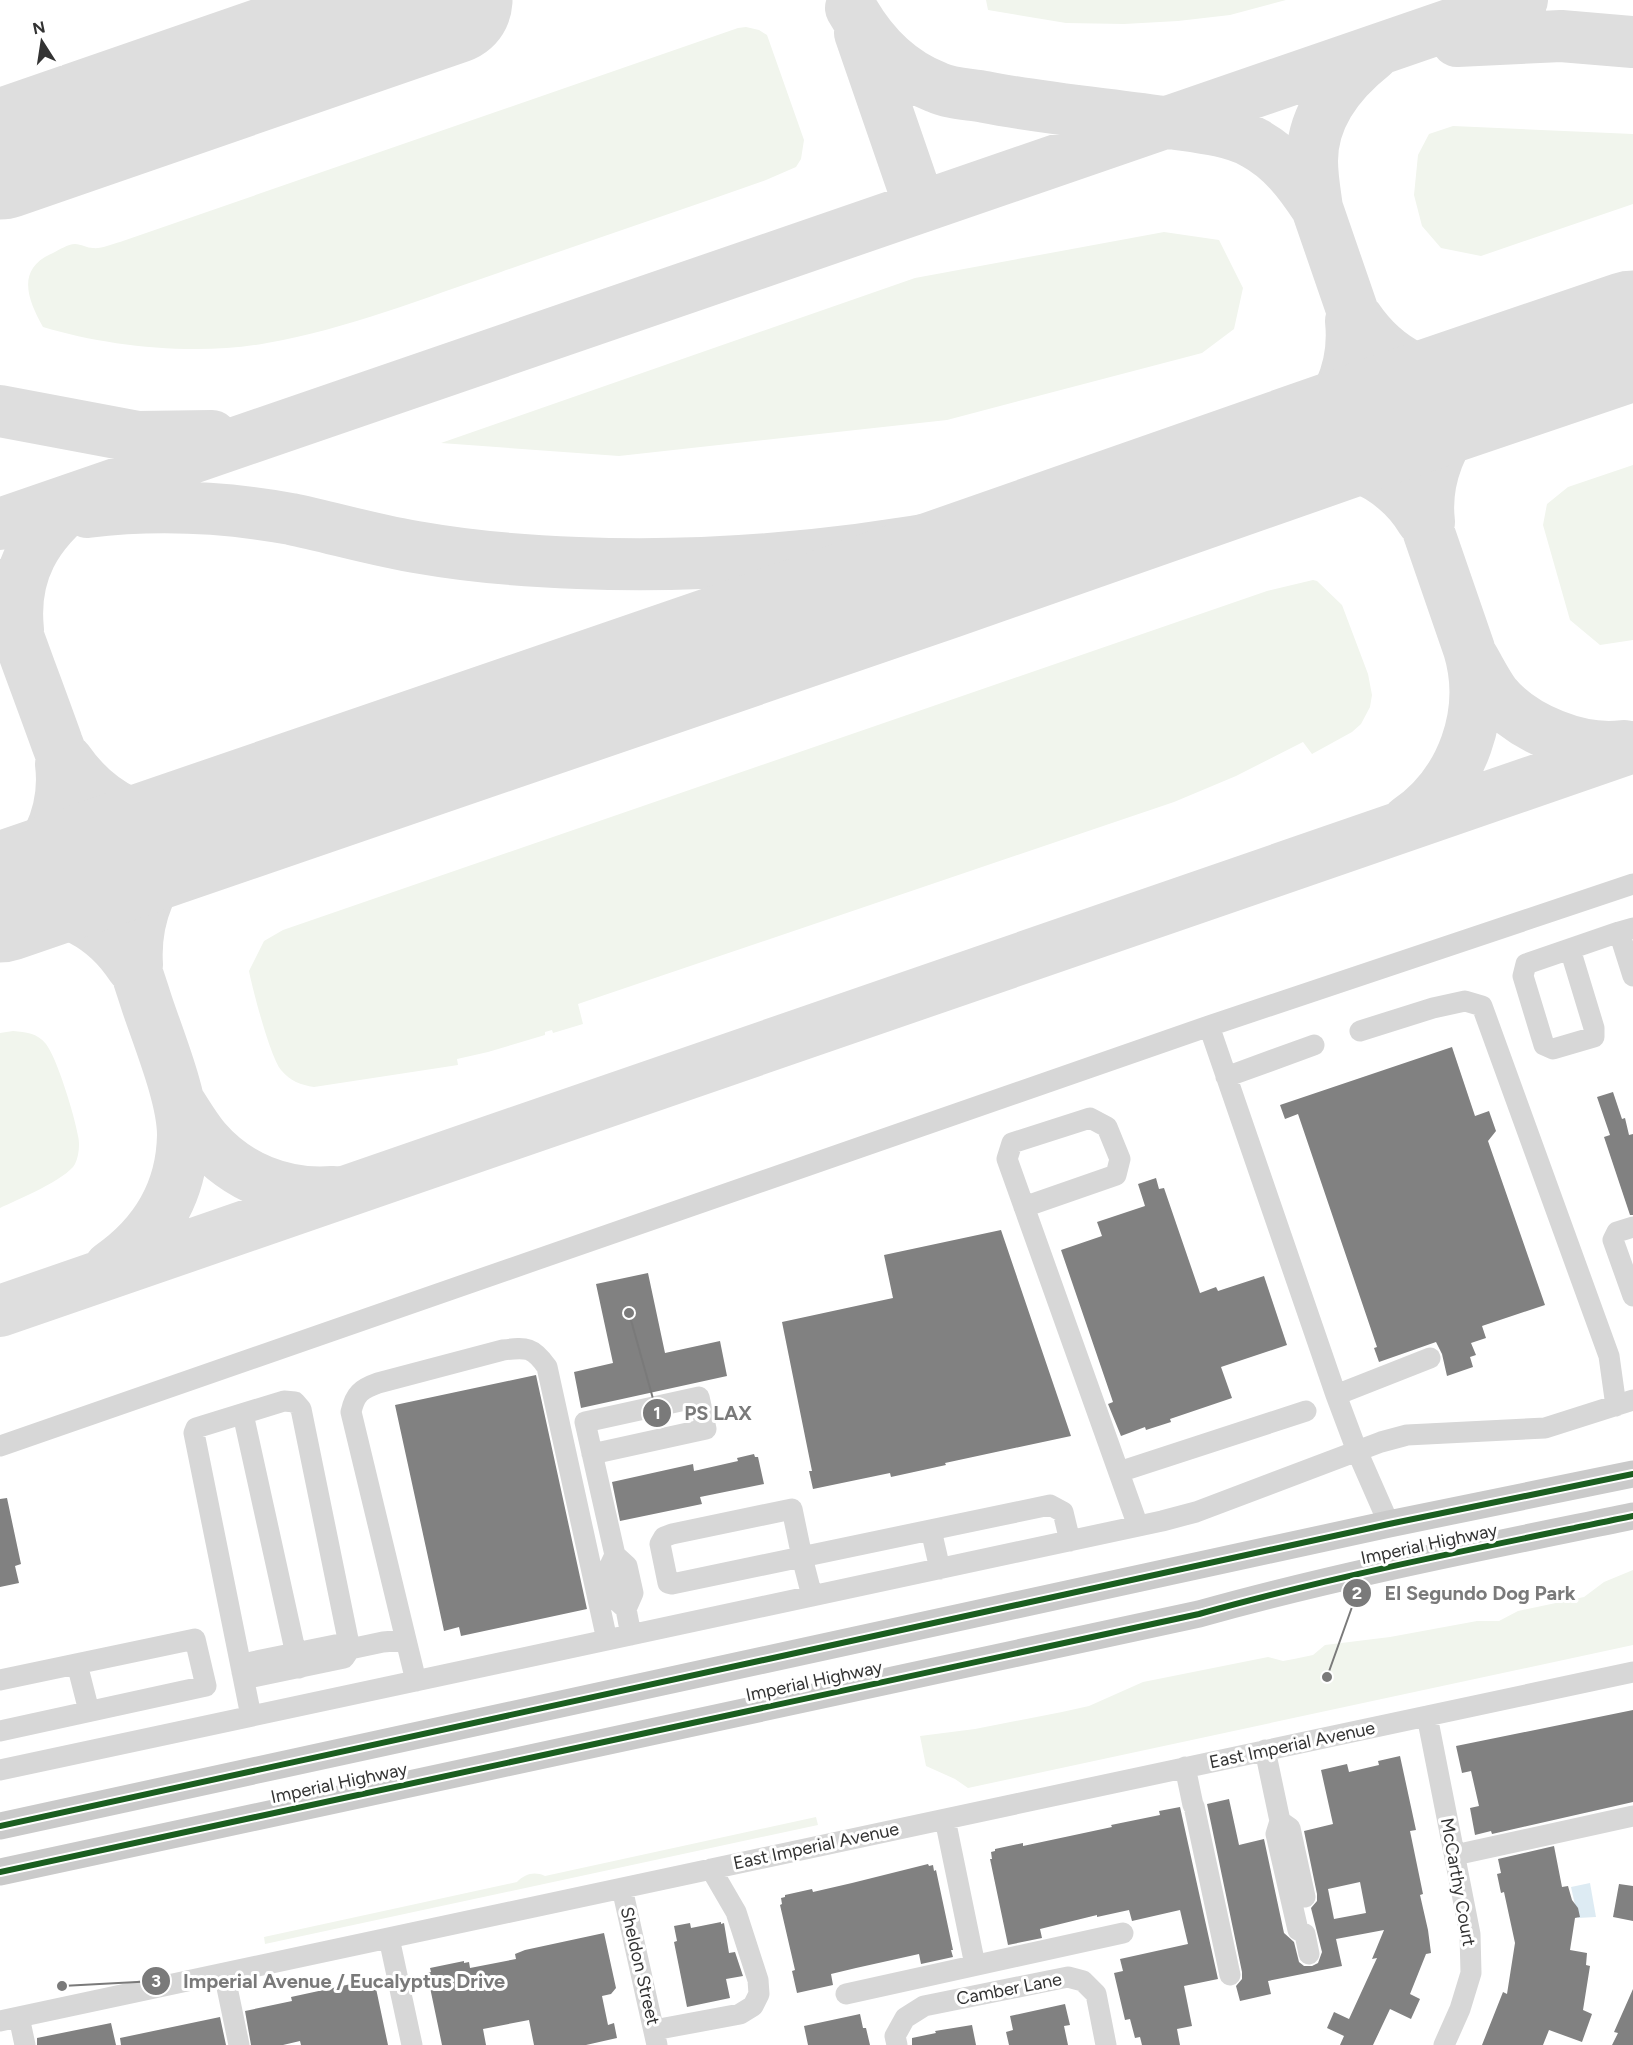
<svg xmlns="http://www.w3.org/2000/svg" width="1633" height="2045" viewBox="0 0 1633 2045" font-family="Figtree,sans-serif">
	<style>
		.green { fill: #f1f5ed }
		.water { fill: #ddebf3 }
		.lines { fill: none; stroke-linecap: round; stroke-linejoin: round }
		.taxiway { stroke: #dedede; stroke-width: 52 }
		.runway { stroke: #dedede; stroke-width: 129 }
		.building { fill: #818181; fill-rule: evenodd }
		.minor { stroke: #d7d7d7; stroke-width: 21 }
		.major { stroke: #cacaca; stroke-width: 27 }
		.cycleway-casing { stroke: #fff; stroke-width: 10 }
		.cycleway { stroke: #1b5e20; stroke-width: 6 }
		.labels { text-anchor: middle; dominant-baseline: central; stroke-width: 6; stroke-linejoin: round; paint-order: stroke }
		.street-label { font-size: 18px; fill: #333; stroke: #fff }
		.leader { fill: none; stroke: #7a7a7a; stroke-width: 2 }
		.callout-dot { fill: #7a7a7a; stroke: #fff; stroke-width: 2 }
		.mark-label { font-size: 18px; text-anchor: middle; font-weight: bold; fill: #fff }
		.callout-label { font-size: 20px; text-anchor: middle; font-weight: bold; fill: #7a7a7a; stroke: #fff; stroke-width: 6; stroke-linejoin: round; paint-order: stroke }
	</style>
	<rect width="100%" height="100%" fill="#fff"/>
	<path class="green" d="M986,0H1286L1230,15L1178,21L1124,24L1066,23L988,10Z
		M746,27L759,30L767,35L804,140L801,159L796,167L766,180C678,211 589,241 501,272C424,298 347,329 267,343C198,356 109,347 43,327C28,300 15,269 53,253C59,250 68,244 75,244C81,244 87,248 93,248C101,249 112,244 120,242L738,28Z
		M1453,126L1633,134V204L1481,256L1441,248L1422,226L1414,195L1418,155L1429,134Z
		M1164,232L1219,240L1243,288L1234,329L1202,353L947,420L619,456L441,443L915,278Z
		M1633,465V640L1600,645L1570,620L1543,525L1547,504L1568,487Z
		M1313,580L1317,581L1342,605L1368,674L1372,695L1370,707L1361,724L1352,732L1312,754L1303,742L1236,776L1174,802L578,1004L583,1024L553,1033L552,1030L545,1032V1035L488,1052L457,1059L458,1065L314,1087C301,1085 290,1081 281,1070C270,1056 253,991 249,971L264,941L283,930L1267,591Z
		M13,1031C26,1032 37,1033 46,1044C57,1058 75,1117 78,1136C80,1144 79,1156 75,1164C67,1179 17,1200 0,1208V1033Z
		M1633,1570V1645L968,1788L955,1779L926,1766L920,1736L975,1729L1062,1712L1089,1706L1143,1682L1268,1657L1283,1661L1294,1659L1313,1655L1325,1645L1390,1637L1477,1621H1499L1518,1611L1584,1597L1604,1582Z
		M816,1817L818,1825L265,1944L264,1937L517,1882C525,1874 534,1871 545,1876Z"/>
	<path class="water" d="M1590,1883L1596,1917L1578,1918L1571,1887Z"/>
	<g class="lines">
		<path class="taxiway" d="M851,8C871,44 898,72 936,87C951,94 970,94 985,97C1046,109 1109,114 1170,123C1197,127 1231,130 1254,143C1282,158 1300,182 1317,208
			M860,33L920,207
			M1457,41L1561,36L1633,42
			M1373,55C1339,82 1312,117 1312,161C1312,177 1315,193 1317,208L1469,649C1488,712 1463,783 1408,821
			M0,138L28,137L90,124
			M1357,318C1386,361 1432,385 1484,380C1503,378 1521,371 1539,368
			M0,411L138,437L212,436
			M1261,464C1281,461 1301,457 1322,458C1362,461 1401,485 1422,520
			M1252,465C1265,457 1281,454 1294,445C1335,417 1356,369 1351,321
			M87,512C153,504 225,507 291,519C334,528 377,541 422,548C473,557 526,561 578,563C721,569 862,554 1001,526C1059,514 1114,496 1171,483C1192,478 1213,475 1234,471
			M1429,522C1424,480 1442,433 1474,405C1488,393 1505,385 1522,377
			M0,524L1522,0
			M0,585C18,638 38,690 57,743C72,782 85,823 98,863C115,910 132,956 147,1004C159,1040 183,1098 183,1135C182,1192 156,1235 110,1267
			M18,630C12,573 36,533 80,499
			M1471,655C1479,668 1486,683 1495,695C1523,729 1581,752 1624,746
			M67,760C98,805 149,833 205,822L314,790
			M0,891C43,867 67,812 61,764
			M0,905C55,901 101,919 132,967
			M137,965C134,918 152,870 191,842C204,833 218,828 233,822
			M179,1102C187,1114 195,1128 205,1140C237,1177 284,1196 333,1192
			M0,1311L1633,747"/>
		<path class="runway" d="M0,155L448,0
			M0,898L938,576L1389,418L1633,335"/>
	</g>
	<path class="building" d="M1452,1047L1475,1116L1489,1111L1496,1131L1488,1141L1545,1305L1482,1326L1486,1338L1471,1343L1476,1355L1470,1357L1473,1367L1447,1376L1442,1354L1436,1342L1379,1362L1374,1348L1377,1347L1298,1114L1285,1119L1280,1105Z
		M1613,1092L1622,1119L1625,1118L1629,1135L1633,1134V1215H1630L1604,1137L1610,1135L1597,1097Z
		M1156,1178L1159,1189L1164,1188L1200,1293L1216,1287L1218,1291L1264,1276L1287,1345L1221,1367L1232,1398L1170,1419L1171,1422L1146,1430L1145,1427L1121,1436L1108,1404L1113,1402L1061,1250L1102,1236L1097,1222L1145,1206L1138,1184Z
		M1001,1230L1071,1436L945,1463L946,1465L891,1477L890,1473L813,1489L809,1471H812L782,1322L893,1298L884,1255Z
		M648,1273L665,1353L720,1341L727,1376L581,1408L574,1372L613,1363L596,1284Z
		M536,1375L587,1609L461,1636L459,1627L444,1631L395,1405Z
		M754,1454L755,1457H758L764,1484L700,1497L702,1504L620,1521L612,1482L693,1464L694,1471L738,1461L737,1458Z
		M7,1498L21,1564L15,1566L19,1583L0,1587V1499Z
		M1633,1710V1802L1492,1834L1491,1831L1475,1835L1470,1808L1479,1806L1471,1771L1462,1773L1456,1746Z
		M1400,1756L1416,1830L1410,1831L1423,1894L1420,1895L1428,1930L1431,1953L1426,1954L1410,1994L1420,1999L1411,2019L1390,2009L1373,2045H1340L1344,2036L1327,2028L1334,2012L1349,2019L1377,1958L1372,1959L1384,1930L1336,1939L1342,1966L1268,1981L1271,1994L1240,2001L1236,1986L1242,1979V1972L1207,1804L1229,1799L1239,1845L1264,1839L1284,1933L1294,1942L1299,1962L1304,1966H1312L1318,1963L1322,1952L1311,1908L1317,1901V1894L1304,1831L1333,1824L1321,1770L1347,1764L1349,1772L1379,1765L1378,1761ZM1360,1882L1366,1913L1334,1919L1328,1889Z
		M1180,1807L1218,1979L1184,1986L1192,2026L1177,2029L1180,2045H1142L1140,2037L1135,2038L1130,2019L1125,2020L1114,1973L1123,1971L1120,1959L1188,1944L1180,1910L1132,1921L1129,1910L1097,1917V1915L1040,1929L1042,1938L1008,1945L990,1859H992L991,1852L995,1851V1849L1023,1843V1846L1112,1827L1111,1825L1160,1815L1159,1811Z
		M1554,1846L1562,1887L1568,1886L1572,1900L1578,1908L1580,1917L1575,1918L1570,1950L1587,1953L1586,1965L1590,1966L1583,2010L1592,2014L1582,2042L1549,2030L1543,2045H1482L1503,1992L1507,1994L1515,1943L1504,1892L1501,1893L1497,1874L1501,1873L1498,1859Z
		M928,1864L929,1866L933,1865L934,1871L936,1870L953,1950H951L953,1957L921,1964L919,1954L856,1968L831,1974L833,1985L797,1993L792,1971L795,1970L780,1905L782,1904L781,1898L785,1897V1895L812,1889L813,1892L852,1883Z
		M1619,1884L1633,1886V1921L1613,1917Z
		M721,1922V1924L724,1923L729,1953L735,1952L743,1976L726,1979L730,1998L687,2007L674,1942L677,1941L674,1926L690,1923L691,1928Z
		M604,1933L616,1988L611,1994L602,1996L608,2025L614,2023L617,2038L586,2045H534L529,2020L483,2029L486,2045H442L427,1973L431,1972L430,1968L464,1961V1963L469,1962L470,1968L516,1959L515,1954L525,1950Z
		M374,1979L388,2045H301L300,2041L283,2045H251L245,2011L292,2001L291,1997Z
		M1633,1989V2045H1612L1618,2033L1614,2032Z
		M1065,2004L1070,2025L1064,2026L1068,2045H1009L1006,2032L1013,2030L1010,2016Z
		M860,2014L863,2028H866L870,2045H808L804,2026Z
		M220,2017L226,2045H121L120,2038Z
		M111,2023L116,2045H37V2038Z
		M972,2025L976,2045H912V2038L936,2033L935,2031Z"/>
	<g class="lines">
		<path class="minor" d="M1619,932L1633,976
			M1570,949L1594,1028V1037L1553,1049L1544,1045L1523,976L1526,964L1619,932L1633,928
			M1209,1026L1336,1395L1357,1451L1389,1524
			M1360,1031L1433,1008L1465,1001L1482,1006L1609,1356L1616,1406
			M1226,1077L1314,1045
			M1024,1207L1116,1175L1120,1159L1107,1127L1090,1118L1012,1143L1007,1159L1138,1526
			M1633,1227L1617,1232L1613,1240L1633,1296
			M1336,1395L1430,1358
			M243,1414L299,1668
			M0,1446L1209,1026L1633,884
			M592,1454L706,1429L699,1397L585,1422L615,1555L627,1566L633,1593L626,1609L631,1635
			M1119,1472L1306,1411
			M931,1530L940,1569
			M615,1555L608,1570L614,1598L626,1609
			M812,1596L802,1557L792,1509L672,1534L664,1537L660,1544L668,1583L672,1584L1050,1505L1063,1512L1070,1541
			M406,1640L351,1412C355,1394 361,1389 378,1383L503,1350C527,1347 533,1347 547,1367L607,1640
			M77,1664L89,1711
			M242,1672L253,1677L344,1658L350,1649L301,1409L295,1402L284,1401L196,1428L194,1433L251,1716
			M242,1672L252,1662L340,1644L350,1649L383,1642L406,1640L416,1681
			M0,1680L195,1639L206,1686L0,1731
			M1427,1716L1470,1934L1471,1973L1460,2009L1444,2045
			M1265,1750L1280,1821L1276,1834L1298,1930L1305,1934L1309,1954
			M1185,1767L1193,1805
			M0,1770L1162,1521L1196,1512L1381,1442L1407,1435L1545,1428L1633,1400
			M1194,1806L1230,1975
			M945,1819L975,1965
			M1280,1821L1290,1828L1305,1897
			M1455,1855L1633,1816
			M622,1888L657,2045
			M389,1938L412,2045
			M224,1973L239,2045
			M846,1994L1123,1933
			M19,2017L25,2045
			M0,2021L1633,1672
			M654,2030L740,2014L753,2006L759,1994L758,1980L736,1912L711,1869
			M897,2045L895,2036L905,2018L924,2006L1068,1977L1083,1981L1096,1994L1106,2045"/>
		<path class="major" d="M0,1826L1389,1524L1633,1474
			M0,1872L1199,1614C1342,1574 1488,1546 1633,1516"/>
		<defs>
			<path id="cycleway" d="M0,1826L1389,1524L1633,1474
				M0,1872L1199,1614C1342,1574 1488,1546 1633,1516"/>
		</defs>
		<use href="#cycleway" class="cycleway-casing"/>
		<use href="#cycleway" class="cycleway"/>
	</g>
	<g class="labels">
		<g class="street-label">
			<text transform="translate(1429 1544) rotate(-12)">Imperial Highway</text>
			<text transform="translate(814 1681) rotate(-12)">Imperial Highway</text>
			<text transform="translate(1292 1745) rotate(-12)">East Imperial Avenue</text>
			<text transform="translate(339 1783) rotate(-12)">Imperial Highway</text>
			<text transform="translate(816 1846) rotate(-12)">East Imperial Avenue</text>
			<text transform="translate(1458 1882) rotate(80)">McCarthy Court</text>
			<text transform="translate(640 1966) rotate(77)">Sheldon Street</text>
			<text transform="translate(1009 1989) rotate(-11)">Camber Lane</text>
		</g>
	</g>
	<path class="leader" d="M629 1313L657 1413M1327 1677L1357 1593M62 1986L156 1981"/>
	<g class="callout-dot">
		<circle cx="629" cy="1313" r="6"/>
		<circle cx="1327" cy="1677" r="6"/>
		<circle cx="62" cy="1986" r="6"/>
		<circle cx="657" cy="1413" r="15"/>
		<circle cx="1357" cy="1593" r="15"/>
		<circle cx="156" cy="1981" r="15"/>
	</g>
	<g class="mark-label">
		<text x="657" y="1419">1</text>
		<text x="1357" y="1599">2</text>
		<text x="156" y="1987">3</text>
	</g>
	<g class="callout-label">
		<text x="718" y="1420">PS LAX</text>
		<text x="1480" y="1600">El Segundo Dog Park</text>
		<text x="344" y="1988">Imperial Avenue / Eucalyptus Drive</text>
	</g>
	<g transform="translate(42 42) rotate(348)" stroke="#ffffff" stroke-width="4.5" paint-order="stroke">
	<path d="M0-4.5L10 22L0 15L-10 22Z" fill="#333333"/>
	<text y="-9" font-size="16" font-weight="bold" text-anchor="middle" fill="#333333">N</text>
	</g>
</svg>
